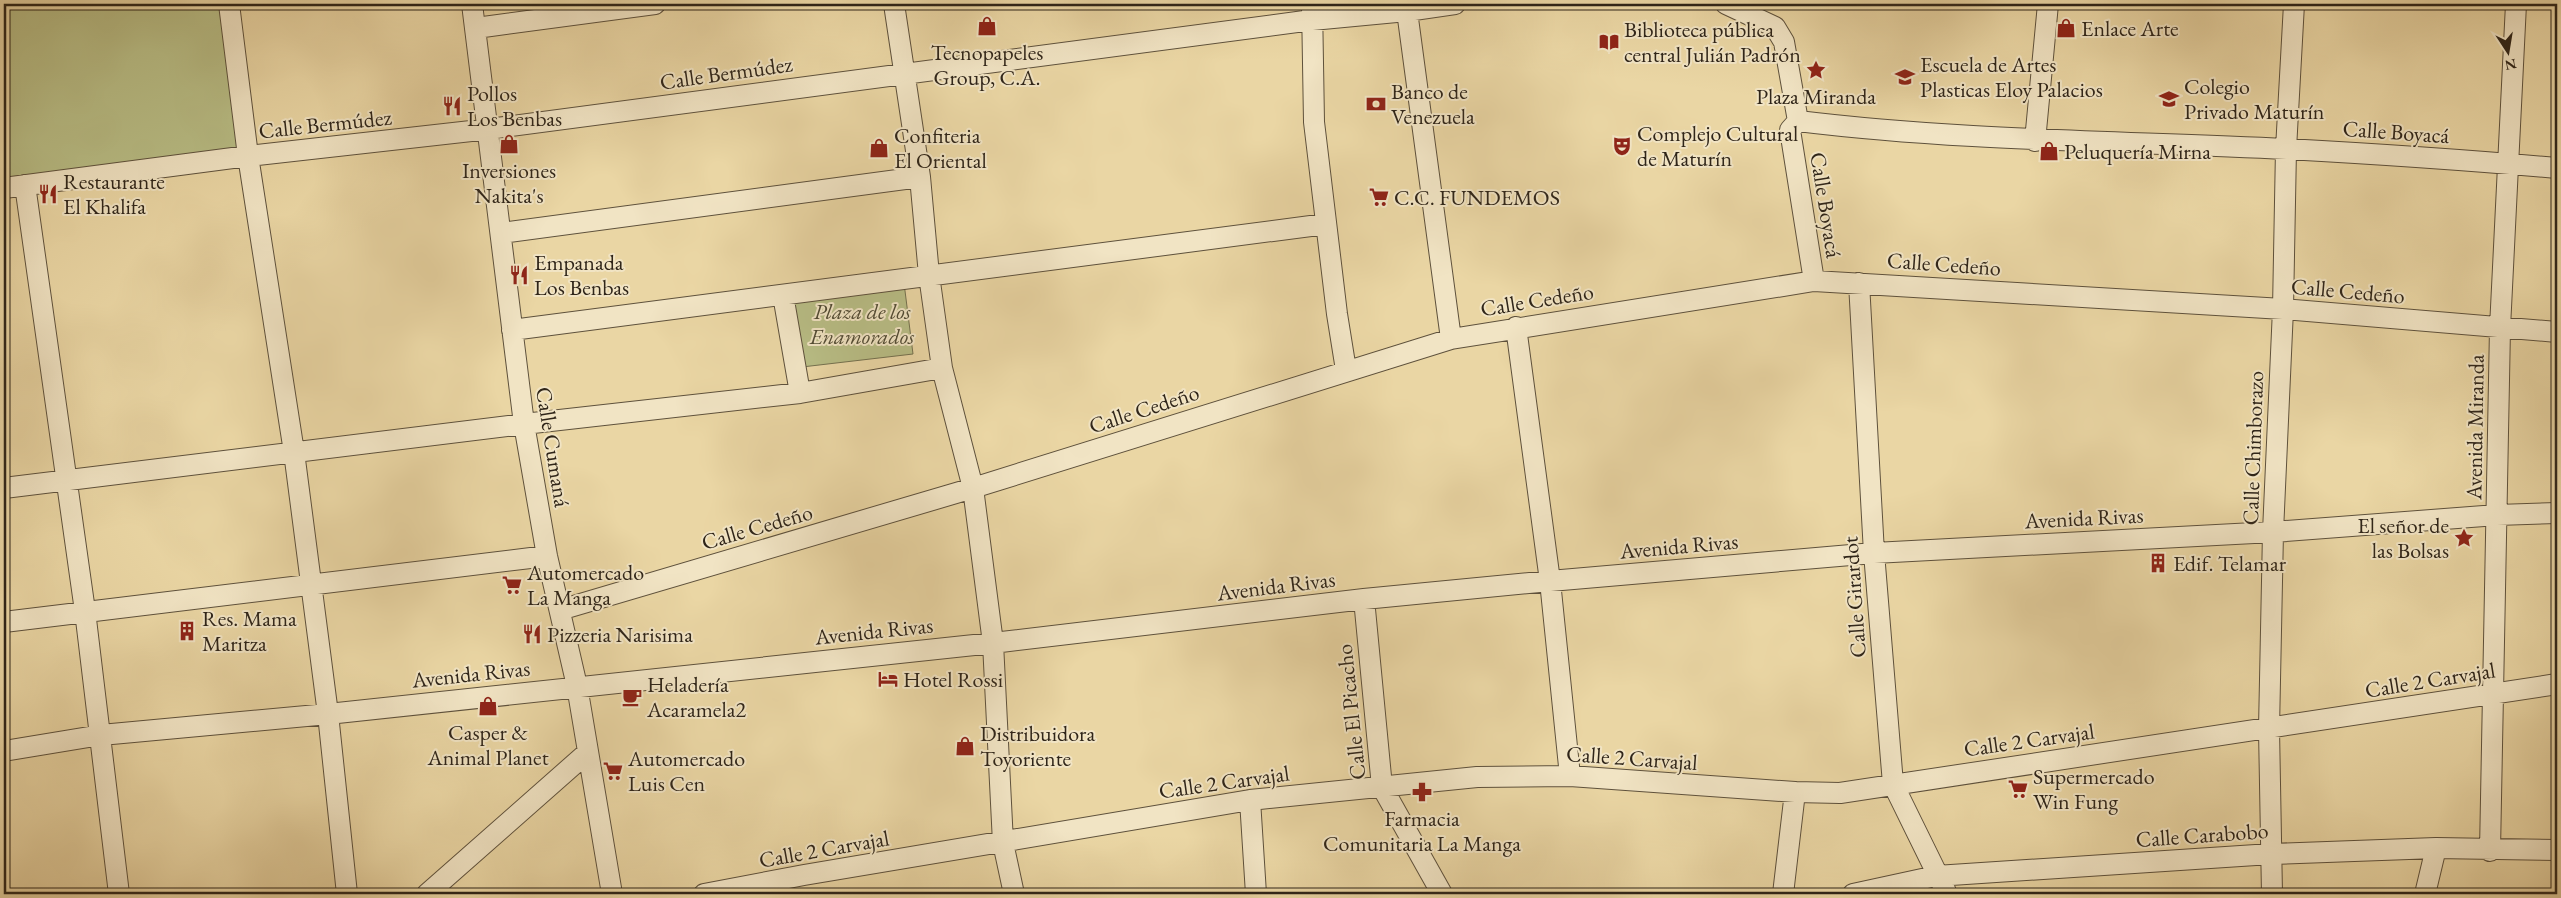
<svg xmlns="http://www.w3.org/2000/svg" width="2561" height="898" viewBox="0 0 2561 898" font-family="'EB Garamond',serif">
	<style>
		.green { fill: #b8bd85; stroke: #74714f }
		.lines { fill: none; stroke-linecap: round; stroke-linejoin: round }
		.minor-casing { stroke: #5e513c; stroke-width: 22 }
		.minor { stroke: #f1e4c4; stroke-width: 20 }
		.labels { text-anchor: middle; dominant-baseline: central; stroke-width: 4; stroke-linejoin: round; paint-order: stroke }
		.poi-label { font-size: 22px; fill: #2f2519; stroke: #f1e4c4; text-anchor: start }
		.street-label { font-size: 22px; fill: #2f2519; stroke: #f1e4c4 }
		.park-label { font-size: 22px; font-style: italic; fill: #514b34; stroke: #f1e4c4 }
	</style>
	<rect width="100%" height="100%" fill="#ead6a4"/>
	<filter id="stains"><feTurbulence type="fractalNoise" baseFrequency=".004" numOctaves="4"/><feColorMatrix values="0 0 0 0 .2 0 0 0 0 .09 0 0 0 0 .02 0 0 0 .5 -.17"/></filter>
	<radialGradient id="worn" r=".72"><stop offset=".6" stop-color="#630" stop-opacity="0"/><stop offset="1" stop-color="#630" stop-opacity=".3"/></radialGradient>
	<path class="green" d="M4,4H229L248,156L4,189Z
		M904,283L913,354L802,367L793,296Z"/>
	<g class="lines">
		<defs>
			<path id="minor" d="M229,4L248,156L294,452L328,714L347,894
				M472,4L524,424L547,556L577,686L612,894
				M894,4L920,177L929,275L942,368L973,488L993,643L1003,843L1014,894
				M1312,4L1314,122L1337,314L1346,370
				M1726,4L1775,27L1784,42L1798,121
				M1407,11L1451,339
				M476,28L655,4
				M2035,141L2048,4
				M25,185L85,611L119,894
				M4,188L248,156L489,129L1312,20L1407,11L1455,4
				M502,233L920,177
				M1814,281L1790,130L1798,121C1961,141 2124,141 2287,149C2377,154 2467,160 2557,168
				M1859,283L1874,553L1893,784L1947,894
				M783,295L800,393
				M1516,327L1550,581L1570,776
				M512,330L1326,224
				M4,488L524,424L800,393L942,368
				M1364,599L1382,787L1442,894
				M560,610L973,488L1451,339L1814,281L2283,309L2557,332
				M4,622L547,556
				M4,751L101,735L328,714L993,643L1364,599L1550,581L1874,553L2273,532L2497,515L2557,513
				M1250,800L1256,894
				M2490,851L2500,328L2516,4
				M427,894L588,752
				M704,894L804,875L1250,800L1477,777L1570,776L1795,792L1840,793L2557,684
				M1783,894L1795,792
				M1853,894L1936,876L2271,854L2436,848L2557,850
				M2272,894L2269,729L2273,532L2283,309L2286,149L2294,4
				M2425,894L2436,848"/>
		</defs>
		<use href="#minor" class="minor-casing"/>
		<use href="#minor" class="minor"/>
	</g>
	<defs>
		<symbol id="shop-bare" viewBox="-9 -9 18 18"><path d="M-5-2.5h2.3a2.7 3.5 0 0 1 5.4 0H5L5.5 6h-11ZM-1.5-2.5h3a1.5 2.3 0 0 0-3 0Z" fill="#8f2418" stroke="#f1e4c4" stroke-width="2.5" paint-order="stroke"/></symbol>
		<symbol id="library-bare" viewBox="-9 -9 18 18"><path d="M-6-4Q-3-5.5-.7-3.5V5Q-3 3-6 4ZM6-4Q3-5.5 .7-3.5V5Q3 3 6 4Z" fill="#8f2418" stroke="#f1e4c4" stroke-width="2.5" paint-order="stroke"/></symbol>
		<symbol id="sight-bare" viewBox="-9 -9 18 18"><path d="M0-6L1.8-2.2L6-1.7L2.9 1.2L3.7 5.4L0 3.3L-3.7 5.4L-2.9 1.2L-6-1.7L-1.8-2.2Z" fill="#8f2418" stroke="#f1e4c4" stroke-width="2.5" paint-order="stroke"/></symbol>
		<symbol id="university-bare" viewBox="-9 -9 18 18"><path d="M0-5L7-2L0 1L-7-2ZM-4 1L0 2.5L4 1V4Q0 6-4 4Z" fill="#8f2418" stroke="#f1e4c4" stroke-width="2.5" paint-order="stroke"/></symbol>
		<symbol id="school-bare" viewBox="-9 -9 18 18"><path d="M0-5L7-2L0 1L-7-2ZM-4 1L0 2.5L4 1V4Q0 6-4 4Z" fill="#8f2418" stroke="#f1e4c4" stroke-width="2.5" paint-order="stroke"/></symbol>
		<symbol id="bank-bare" viewBox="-9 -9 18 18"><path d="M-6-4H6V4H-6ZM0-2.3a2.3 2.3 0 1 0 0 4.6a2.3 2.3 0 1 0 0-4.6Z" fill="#8f2418" stroke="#f1e4c4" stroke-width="2.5" paint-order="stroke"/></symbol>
		<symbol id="restaurant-bare" viewBox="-9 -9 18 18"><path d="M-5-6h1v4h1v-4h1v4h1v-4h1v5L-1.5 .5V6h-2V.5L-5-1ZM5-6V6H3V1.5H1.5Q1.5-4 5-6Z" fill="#8f2418" stroke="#f1e4c4" stroke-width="2.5" paint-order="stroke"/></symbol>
		<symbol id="theatre-bare" viewBox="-9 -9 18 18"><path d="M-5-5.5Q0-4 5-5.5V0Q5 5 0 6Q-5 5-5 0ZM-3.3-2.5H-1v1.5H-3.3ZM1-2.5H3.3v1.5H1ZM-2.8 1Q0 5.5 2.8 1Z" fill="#8f2418" stroke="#f1e4c4" stroke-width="2.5" paint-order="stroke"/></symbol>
		<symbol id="supermarket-bare" viewBox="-9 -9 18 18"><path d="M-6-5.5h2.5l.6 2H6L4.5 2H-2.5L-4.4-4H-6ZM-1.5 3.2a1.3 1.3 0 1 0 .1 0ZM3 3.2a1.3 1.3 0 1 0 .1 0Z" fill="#8f2418" stroke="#f1e4c4" stroke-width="2.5" paint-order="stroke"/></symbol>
		<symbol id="building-bare" viewBox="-9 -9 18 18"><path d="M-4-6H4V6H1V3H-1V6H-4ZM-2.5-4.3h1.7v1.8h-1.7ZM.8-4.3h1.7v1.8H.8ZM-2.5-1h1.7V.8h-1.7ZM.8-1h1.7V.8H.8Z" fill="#8f2418" stroke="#f1e4c4" stroke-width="2.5" paint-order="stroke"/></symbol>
		<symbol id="hotel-bare" viewBox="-9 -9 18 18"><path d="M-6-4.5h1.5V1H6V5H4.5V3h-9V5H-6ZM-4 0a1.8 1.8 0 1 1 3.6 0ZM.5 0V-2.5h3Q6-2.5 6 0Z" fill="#8f2418" stroke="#f1e4c4" stroke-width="2.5" paint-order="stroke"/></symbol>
		<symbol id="cafe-bare" viewBox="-9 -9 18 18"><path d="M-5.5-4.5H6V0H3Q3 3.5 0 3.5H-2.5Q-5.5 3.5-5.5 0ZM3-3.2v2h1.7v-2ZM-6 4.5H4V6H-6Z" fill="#8f2418" stroke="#f1e4c4" stroke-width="2.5" paint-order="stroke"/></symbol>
		<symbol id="pharmacy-bare" viewBox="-9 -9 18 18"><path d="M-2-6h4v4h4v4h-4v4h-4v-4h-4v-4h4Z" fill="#8f2418" stroke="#f1e4c4" stroke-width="2.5" paint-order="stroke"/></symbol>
	</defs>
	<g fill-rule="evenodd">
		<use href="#shop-bare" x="973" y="12" width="28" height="28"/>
		<use href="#shop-bare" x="2052" y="14" width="28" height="28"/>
		<use href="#library-bare" x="1595" y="28" width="28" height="28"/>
		<use href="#sight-bare" x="1802" y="56" width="28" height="28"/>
		<use href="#university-bare" x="1891" y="63" width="28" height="28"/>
		<use href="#school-bare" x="2155" y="85" width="28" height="28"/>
		<use href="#bank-bare" x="1362" y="90" width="28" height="28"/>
		<use href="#restaurant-bare" x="438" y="92" width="28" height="28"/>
		<use href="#shop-bare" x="495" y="130" width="28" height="28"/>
		<use href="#theatre-bare" x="1608" y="132" width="28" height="28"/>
		<use href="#shop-bare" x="865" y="134" width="28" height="28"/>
		<use href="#shop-bare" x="2035" y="137" width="28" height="28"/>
		<use href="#restaurant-bare" x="34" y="180" width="28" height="28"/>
		<use href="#supermarket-bare" x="1365" y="183" width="28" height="28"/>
		<use href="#restaurant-bare" x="505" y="261" width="28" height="28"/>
		<use href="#sight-bare" x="2450" y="524" width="28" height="28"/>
		<use href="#building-bare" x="2144" y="549" width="28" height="28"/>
		<use href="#supermarket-bare" x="498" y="571" width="28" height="28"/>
		<use href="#building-bare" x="173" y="617" width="28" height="28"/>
		<use href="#restaurant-bare" x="518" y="620" width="28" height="28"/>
		<use href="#hotel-bare" x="874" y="665" width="28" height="28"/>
		<use href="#cafe-bare" x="618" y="683" width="28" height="28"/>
		<use href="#shop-bare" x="474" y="692" width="28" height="28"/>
		<use href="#shop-bare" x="951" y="732" width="28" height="28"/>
		<use href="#supermarket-bare" x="599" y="757" width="28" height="28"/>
		<use href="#supermarket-bare" x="2004" y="775" width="28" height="28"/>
		<use href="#pharmacy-bare" x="1408" y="778" width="28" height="28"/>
	</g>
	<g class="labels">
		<g class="poi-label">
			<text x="2081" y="28">Enlace Arte</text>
			<text x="1624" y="29">Biblioteca pública<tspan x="1624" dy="25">central Julián Padrón</tspan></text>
			<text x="987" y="52" text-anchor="middle">Tecnopapeles<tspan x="987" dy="25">Group, C.A.</tspan></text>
			<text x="1920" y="64">Escuela de Artes<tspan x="1920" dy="25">Plasticas Eloy Palacios</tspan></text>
			<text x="2184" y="86">Colegio<tspan x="2184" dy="25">Privado Maturín</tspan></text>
			<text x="1391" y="91">Banco de<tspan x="1391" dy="25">Venezuela</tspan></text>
			<text x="467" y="93">Pollos<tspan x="467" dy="25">Los Benbas</tspan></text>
			<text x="1816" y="96" text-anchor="middle">Plaza Miranda</text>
			<text x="1637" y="133">Complejo Cultural<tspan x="1637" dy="25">de Maturín</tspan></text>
			<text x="894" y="135">Confiteria<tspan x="894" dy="25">El Oriental</tspan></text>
			<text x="2064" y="151">Peluquería Mirna</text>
			<text x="509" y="170" text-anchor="middle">Inversiones<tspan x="509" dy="25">Nakita's</tspan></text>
			<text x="63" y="181">Restaurante<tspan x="63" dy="25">El Khalifa</tspan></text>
			<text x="1394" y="197">C.C. FUNDEMOS</text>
			<text x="534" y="262">Empanada<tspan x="534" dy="25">Los Benbas</tspan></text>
			<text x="2449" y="525" text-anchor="end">El señor de<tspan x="2449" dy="25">las Bolsas</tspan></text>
			<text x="2173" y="563">Edif. Telamar</text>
			<text x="527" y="572">Automercado<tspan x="527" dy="25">La Manga</tspan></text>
			<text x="202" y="618">Res. Mama<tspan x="202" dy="25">Maritza</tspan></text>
			<text x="547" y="634">Pizzeria Narisima</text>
			<text x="903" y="679">Hotel Rossi</text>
			<text x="647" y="684">Heladería<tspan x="647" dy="25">Acaramela2</tspan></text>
			<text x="488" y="732" text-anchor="middle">Casper &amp;<tspan x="488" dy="25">Animal Planet</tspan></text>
			<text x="980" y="733">Distribuidora<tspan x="980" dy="25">Toyoriente</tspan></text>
			<text x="628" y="758">Automercado<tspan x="628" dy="25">Luis Cen</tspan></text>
			<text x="2033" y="776">Supermercado<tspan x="2033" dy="25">Win Fung</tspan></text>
			<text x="1422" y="818" text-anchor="middle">Farmacia<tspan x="1422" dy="25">Comunitaria La Manga</tspan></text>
		</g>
		<g class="street-label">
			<text transform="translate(726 73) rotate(-8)">Calle Bermúdez</text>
			<text transform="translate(325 124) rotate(-6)">Calle Bermúdez</text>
			<text transform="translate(2396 132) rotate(4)">Calle Boyacá</text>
			<text transform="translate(1826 205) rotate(81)">Calle Boyacá</text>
			<text transform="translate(1944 264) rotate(4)">Calle Cedeño</text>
			<text transform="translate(2348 291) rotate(5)">Calle Cedeño</text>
			<text transform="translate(1537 300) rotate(-9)">Calle Cedeño</text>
			<text transform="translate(1144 409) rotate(-18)">Calle Cedeño</text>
			<text transform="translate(2475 427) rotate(-89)">Avenida Miranda</text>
			<text transform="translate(553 447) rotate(81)">Calle Cumaná</text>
			<text transform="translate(2253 448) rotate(-88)">Calle Chimborazo</text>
			<text transform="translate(2084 518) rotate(-3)">Avenida Rivas</text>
			<text transform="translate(757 527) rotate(-16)">Calle Cedeño</text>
			<text transform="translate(1679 546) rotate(-5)">Avenida Rivas</text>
			<text transform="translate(1276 586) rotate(-7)">Avenida Rivas</text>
			<text transform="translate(1854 597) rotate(-94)">Calle Girardot</text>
			<text transform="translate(874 631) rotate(-6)">Avenida Rivas</text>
			<text transform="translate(471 674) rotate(-6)">Avenida Rivas</text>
			<text transform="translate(2430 680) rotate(-9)">Calle 2 Carvajal</text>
			<text transform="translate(1351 712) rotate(-96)">Calle El Picacho</text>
			<text transform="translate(2029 740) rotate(-8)">Calle 2 Carvajal</text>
			<text transform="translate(1632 758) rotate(4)">Calle 2 Carvajal</text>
			<text transform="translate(1224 782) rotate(-8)">Calle 2 Carvajal</text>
			<text transform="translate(2202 835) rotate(-4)">Calle Carabobo</text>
			<text transform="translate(824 849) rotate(-10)">Calle 2 Carvajal</text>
		</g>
		<g class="park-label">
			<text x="862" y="311">Plaza de los<tspan x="862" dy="25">Enamorados</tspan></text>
		</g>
	</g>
	<rect width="2561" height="898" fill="none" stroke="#ead6a4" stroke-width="20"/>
	<rect x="5" y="5" width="2551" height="888" fill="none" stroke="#2f2519" stroke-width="2.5"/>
	<rect x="10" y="10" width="2541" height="878" fill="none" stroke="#2f2519"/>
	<g transform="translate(2508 52) rotate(168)" stroke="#f1e4c4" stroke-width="4" paint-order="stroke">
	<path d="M0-4L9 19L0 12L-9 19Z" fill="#2f2519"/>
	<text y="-8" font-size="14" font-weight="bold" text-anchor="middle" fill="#2f2519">N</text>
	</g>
	<rect width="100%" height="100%" filter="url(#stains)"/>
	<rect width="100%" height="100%" fill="url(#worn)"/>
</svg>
